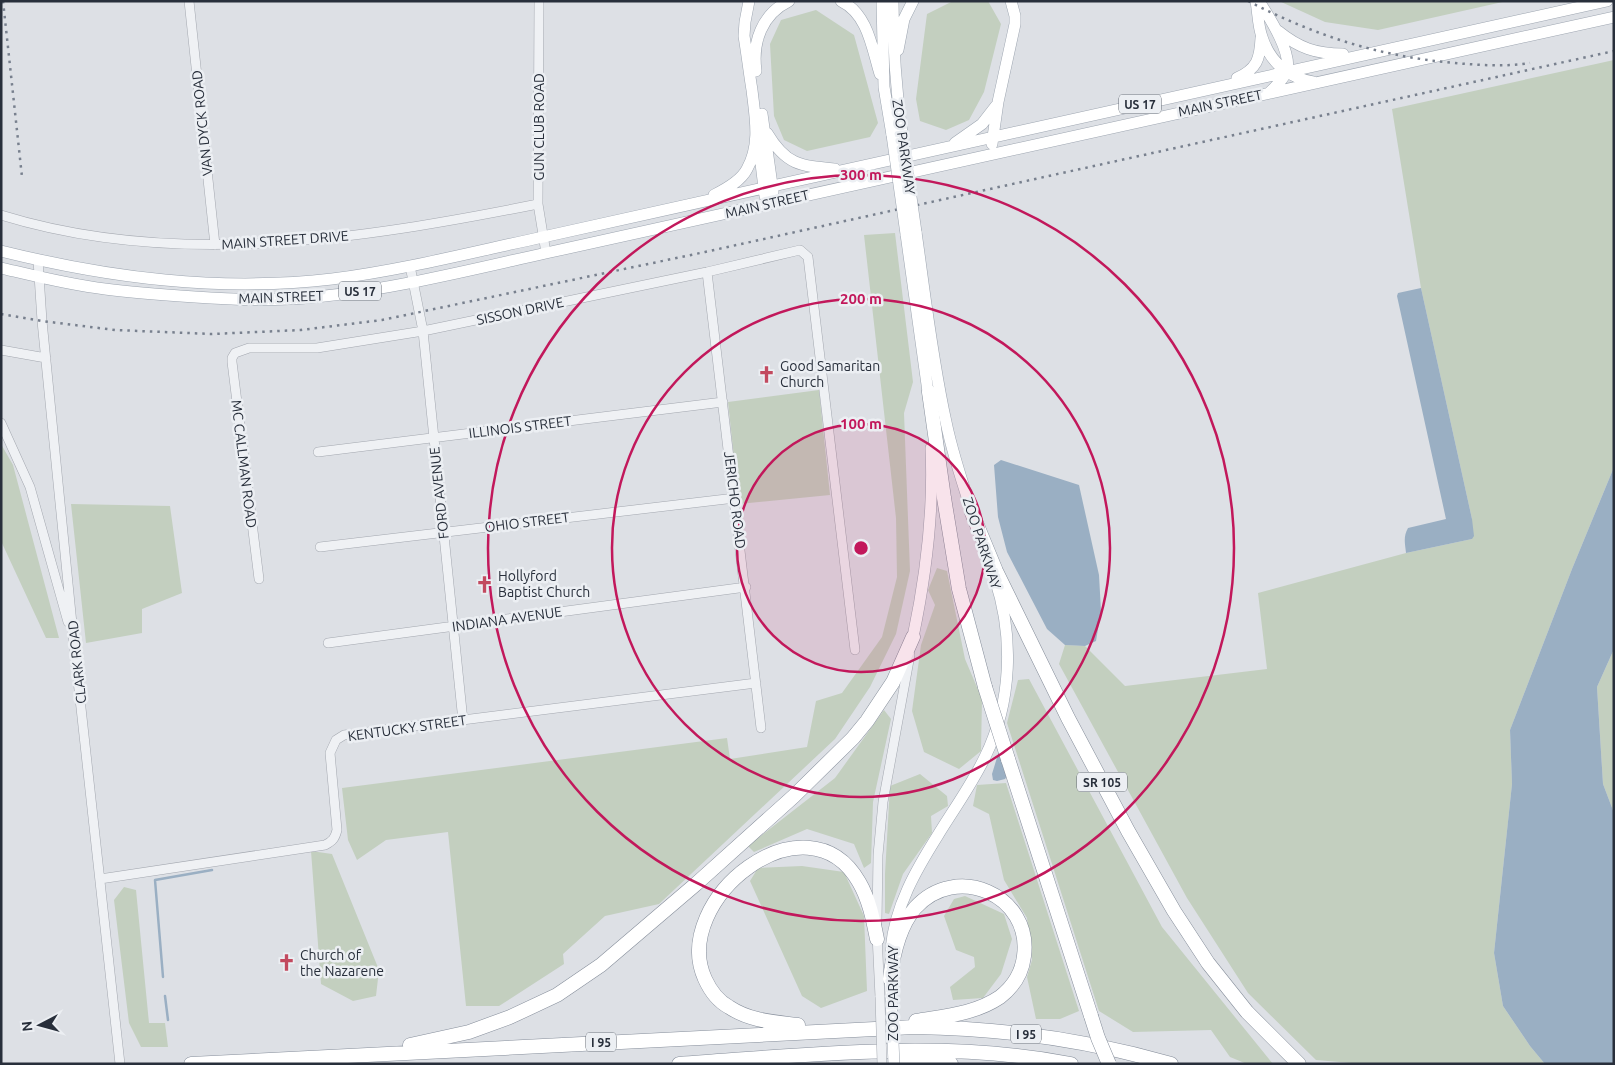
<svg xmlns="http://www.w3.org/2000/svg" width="1615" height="1065" viewBox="0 0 1615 1065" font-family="Ubuntu,sans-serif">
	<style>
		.green { fill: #c3cfbf }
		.water { fill: #9aafc3 }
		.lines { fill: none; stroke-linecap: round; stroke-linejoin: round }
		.stream { stroke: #9aafc3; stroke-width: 2.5 }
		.minor-casing { stroke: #a3a7af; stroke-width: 10 }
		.major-casing { stroke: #9da5b0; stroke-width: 12 }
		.highway-casing { stroke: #868e9b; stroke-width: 15 }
		.minor { stroke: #eff1f4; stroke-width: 9 }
		.major { stroke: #fff; stroke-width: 11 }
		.highway { stroke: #fff; stroke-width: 14 }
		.rail { stroke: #78808e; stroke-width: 2.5; stroke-dasharray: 2.5 5; stroke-linecap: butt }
		.minor-bridge-casing { stroke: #a3a7af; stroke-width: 10; stroke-linecap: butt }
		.major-bridge-casing { stroke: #9da5b0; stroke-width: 12; stroke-linecap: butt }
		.highway-bridge-casing { stroke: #868e9b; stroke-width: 15; stroke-linecap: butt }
		.minor-bridge { stroke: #eff1f4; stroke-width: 9 }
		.major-bridge { stroke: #fff; stroke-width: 11 }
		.highway-bridge { stroke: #fff; stroke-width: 14 }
		.ring { fill: none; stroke: #c2185b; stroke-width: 2.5 }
		.labels { text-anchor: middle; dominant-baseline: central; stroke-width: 5; stroke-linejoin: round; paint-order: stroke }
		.shield { fill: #eceff3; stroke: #636972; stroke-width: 1 }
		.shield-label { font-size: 12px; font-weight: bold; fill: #282f3b }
		.street-label { font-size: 14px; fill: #282f3b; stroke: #eceff3 }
		.poi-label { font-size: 14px; fill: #282f3b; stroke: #eceff3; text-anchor: start }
		.centre { fill: #c2185b; stroke: #eceff3; stroke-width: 2.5 }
		.ring-label { font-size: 15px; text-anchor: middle; font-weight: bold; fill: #c2185b; stroke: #eceff3; stroke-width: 5; stroke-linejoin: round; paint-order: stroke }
	</style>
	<rect width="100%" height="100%" fill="#dde0e5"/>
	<path class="green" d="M953,1H988L1001,24L984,92L969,120L946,130L920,121L916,99L927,14Z
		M1279,1H1507L1378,30L1325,22Z
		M816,10L854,35L878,123L870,137L807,151L784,140L774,116L770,44L781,20Z
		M1614,60V467L1572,569L1510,730L1512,784L1494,953L1503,1006L1530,1046L1545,1064H1364L1316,1060L1248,993L1187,898L1059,664L1065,645L1085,646L1125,686L1267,669L1258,593L1406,553L1472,539V519L1421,288L1392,109Z
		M895,233L913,382L904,413L910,571L896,634L870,687L835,739L659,904L605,916L563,954L564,964L499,1006H466L448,832L386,840L357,860L348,840L342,788L727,738L730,759L807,747L816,701L842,693L882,637L897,577L896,518L864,235Z
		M819,390L830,495L739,504L728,402Z
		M1,444L13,465L59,638H46L1,541Z
		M71,504L170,506L182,593L142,609V633L86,643Z
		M937,568L947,571L965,659L982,699L981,751L959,769L924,752L912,711L921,645L935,605L928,590Z
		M1614,649V813L1603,784L1597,687Z
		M1029,679L1162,927L1273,1064H1247L1230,1057L1211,1030L1133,1032L1099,1011L1007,723L1018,680Z
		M884,710L891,719L873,802L871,863L864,868L854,844L807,829L754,852L748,846L835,778Z
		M920,774L947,796L948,806L931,816L932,833L903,874L889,914L885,913V874L890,786Z
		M1006,783L1079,1011L1060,1019H1036L1027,977L1032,960L1027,918L1004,880L989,814L973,806L977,785Z
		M311,851L332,854L379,970L376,996L353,1001L321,984Z
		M802,866L844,872L864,916L867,991L821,1008L802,996L750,881L758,868Z
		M124,887L136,890L149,1023H165L168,1047H141L129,1023L114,900Z
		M965,896L1004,914L1012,939L1001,974L983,998L953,1000L950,987L975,967L974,957L956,950L944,916L954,899Z"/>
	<path class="water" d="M1421,288L1472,519L1474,536L1472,539L1406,553C1405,543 1403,537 1408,528L1446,519L1397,296L1398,293Z
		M1001,460L1079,485L1099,575L1101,611L1096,641L1085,646L1065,645L1047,629L1007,552L998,517L994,465Z
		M1614,467V649L1597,687L1603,784L1614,813V1064H1545L1530,1046L1503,1006L1494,953L1512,784L1510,730L1572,569Z
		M999,751L1007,776L1005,779L997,781L993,780L992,774Z"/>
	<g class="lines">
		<path class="stream" d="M163,977L155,880L212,870
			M165,996L168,1020"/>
		<defs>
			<path id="minor" d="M189,1L215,245
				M539,1L538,204L546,253
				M1,215C176,269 362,239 538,204
				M38,260L42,321L74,644L120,1064
				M410,266L423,331L463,721
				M707,272L761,728
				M1,350L46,358
				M1,423L30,487L68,622
				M318,452L723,402
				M320,547L735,498
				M259,579L232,362V358L235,353L249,348H317L423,331L707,272L800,250L808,257L855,650
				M328,643L746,587
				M100,879L325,845C333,841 335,838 337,830L330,753L336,740L344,735L756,683
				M877,922L878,855L883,802L910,655
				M877,935L880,997"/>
			<path id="major" d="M841,1C868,14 872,48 880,74
				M882,1L884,87L892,135
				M893,1C893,46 896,89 902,134
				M1256,1C1258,13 1258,26 1262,37C1270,62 1288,77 1313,82
				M1259,1C1269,17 1292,52 1287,71C1284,79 1275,87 1269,93
				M1278,31C1299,48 1316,54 1343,54
				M898,50L904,19L913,1
				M756,71C752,42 762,14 789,1
				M1237,78C1257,69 1260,59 1261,38
				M762,114L773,192
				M767,133C786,165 800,166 835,169
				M955,143L982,124L996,106
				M992,144L998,102L1015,24V16L1011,1
				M759,147L765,196
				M714,195C726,189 741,181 747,169C761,144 755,117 752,90C749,72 747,54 744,36L745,22L749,1
				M916,232C925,295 932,359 946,422C953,456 964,488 975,521
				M906,234L929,399
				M1,251C110,278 219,292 332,279C403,270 473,252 543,237L1607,1
				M1,268C35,276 70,285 105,289C135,293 165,295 195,297C235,300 276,301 316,297C394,289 470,270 546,253L1614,17
				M913,637C926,575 934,511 931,448
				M891,949C895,906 916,870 938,835C954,809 972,784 985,757C1012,702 1014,636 995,579
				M890,970L891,997"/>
			<path id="highway" d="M929,392L944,498L959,589L985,687
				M972,513L996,571L1068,718L1128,831L1174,911L1208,963L1247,1012L1299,1064
				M1008,759L1091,1016
				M890,979C893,954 899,927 915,908C956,862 1032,895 1024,956C1022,973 1013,987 1000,997C975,1014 945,1016 916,1021
				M798,1025C774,1022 750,1021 729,1007C718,1001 710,990 705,979C669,900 807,791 859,882C869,899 873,919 877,939
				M410,1045L469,1032L510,1017L557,995L601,965L696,884L794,796L853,738L867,721L893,682L913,637
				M899,1057L951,1064
				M191,1064L914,1027C1002,1028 1087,1040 1171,1064
				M679,1064C809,1055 941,1039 1071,1064"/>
		</defs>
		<use href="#minor" class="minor-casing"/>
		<use href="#major" class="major-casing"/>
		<use href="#highway" class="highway-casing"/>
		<use href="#minor" class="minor"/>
		<use href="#major" class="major"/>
		<use href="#highway" class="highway"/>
		<path class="rail" d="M3,1L22,177
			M1248,1C1316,36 1378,56 1454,63C1479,65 1505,67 1530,63
			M1,314L42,321L115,330L212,334L301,330L382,320L705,252L1614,51"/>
		<defs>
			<path id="minor-bridge" d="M880,997L882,1064"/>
			<path id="major-bridge" d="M902,134L916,232
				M892,135L906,234
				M891,997L894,1064"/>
			<path id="highway-bridge" d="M985,687L1008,759
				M1091,1016L1098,1038L1109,1064"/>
		</defs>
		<use href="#minor-bridge" class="minor-bridge-casing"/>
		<use href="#major-bridge" class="major-bridge-casing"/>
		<use href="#highway-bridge" class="highway-bridge-casing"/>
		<use href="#minor-bridge" class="minor-bridge"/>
		<use href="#major-bridge" class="major-bridge"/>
		<use href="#highway-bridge" class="highway-bridge"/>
	</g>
	<circle cx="861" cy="548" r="124" fill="#c2185b" fill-opacity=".12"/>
	<g class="ring">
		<circle cx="861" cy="548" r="124"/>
		<circle cx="861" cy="548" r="249"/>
		<circle cx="861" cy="548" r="373"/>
	</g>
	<defs>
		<symbol id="church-bare" viewBox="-9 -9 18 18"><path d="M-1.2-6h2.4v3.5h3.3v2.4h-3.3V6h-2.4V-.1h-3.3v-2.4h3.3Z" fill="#c24a5f" stroke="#eceff3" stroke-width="2.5" paint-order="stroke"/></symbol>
	</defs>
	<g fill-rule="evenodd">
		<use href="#church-bare" x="754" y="362" width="25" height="25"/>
		<use href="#church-bare" x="472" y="572" width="25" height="25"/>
		<use href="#church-bare" x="274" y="950" width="25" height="25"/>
	</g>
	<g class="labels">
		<g class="shield">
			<rect x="1119" y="94.5" width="42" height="19" rx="4"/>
			<rect x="339" y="281.5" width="42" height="19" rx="4"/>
			<rect x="1077" y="772.5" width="50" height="19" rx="4"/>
			<rect x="1011" y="1024.5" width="30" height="19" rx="4"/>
			<rect x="586" y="1032.5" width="30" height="19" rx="4"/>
		</g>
		<g class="shield-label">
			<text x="1140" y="104">US 17</text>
			<text x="360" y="291">US 17</text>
			<text x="1102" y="782">SR 105</text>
			<text x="1026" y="1034">I 95</text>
			<text x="601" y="1042">I 95</text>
		</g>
		<g class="street-label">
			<text transform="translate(1220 103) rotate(-12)">MAIN STREET</text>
			<text transform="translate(202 123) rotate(-96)">VAN DYCK ROAD</text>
			<text transform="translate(539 127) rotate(-90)">GUN CLUB ROAD</text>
			<text transform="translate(904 147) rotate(82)">ZOO PARKWAY</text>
			<text transform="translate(767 204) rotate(-13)">MAIN STREET</text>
			<text transform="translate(285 240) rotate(-4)">MAIN STREET DRIVE</text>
			<text transform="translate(281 297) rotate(-2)">MAIN STREET</text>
			<text transform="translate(520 311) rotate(-12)">SISSON DRIVE</text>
			<text transform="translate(520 427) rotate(-7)">ILLINOIS STREET</text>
			<text transform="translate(244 464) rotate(83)">MC CALLMAN ROAD</text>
			<text transform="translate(439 493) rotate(-96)">FORD AVENUE</text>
			<text transform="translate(735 500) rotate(83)">JERICHO ROAD</text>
			<text transform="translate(527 522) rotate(-7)">OHIO STREET</text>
			<text transform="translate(982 543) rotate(72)">ZOO PARKWAY</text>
			<text transform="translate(507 619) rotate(-8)">INDIANA AVENUE</text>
			<text transform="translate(77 662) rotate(-96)">CLARK ROAD</text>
			<text transform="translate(407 728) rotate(-8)">KENTUCKY STREET</text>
			<text transform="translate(893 993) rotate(-90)">ZOO PARKWAY</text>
		</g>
		<g class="poi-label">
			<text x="780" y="366">Good Samaritan<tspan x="780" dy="16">Church</tspan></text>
			<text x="498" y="576">Hollyford<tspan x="498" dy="16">Baptist Church</tspan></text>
			<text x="300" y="955">Church of<tspan x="300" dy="16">the Nazarene</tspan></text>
		</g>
	</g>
	<circle cx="861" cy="548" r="8" class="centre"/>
	<g class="ring-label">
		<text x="861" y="180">300 m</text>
		<text x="861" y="304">200 m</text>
		<text x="861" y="429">100 m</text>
	</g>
	<rect width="1615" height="1065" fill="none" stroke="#282f3b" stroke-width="5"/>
	<g transform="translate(40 1025) rotate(264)" stroke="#eceff3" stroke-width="4" paint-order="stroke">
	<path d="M0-4L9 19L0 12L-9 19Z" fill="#282f3b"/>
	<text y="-8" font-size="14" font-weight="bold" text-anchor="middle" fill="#282f3b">N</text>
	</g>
</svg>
